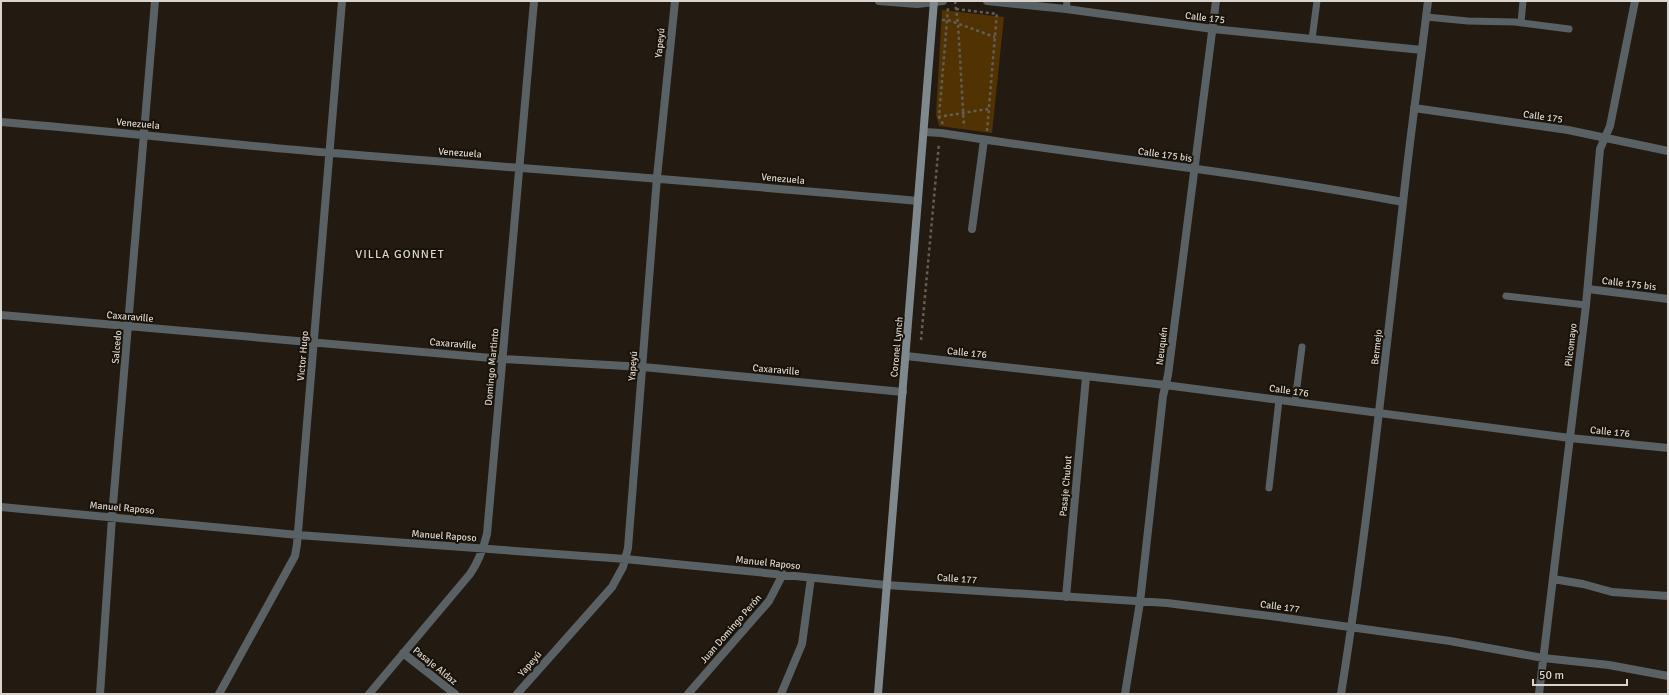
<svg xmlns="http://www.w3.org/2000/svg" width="1669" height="695" viewBox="0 0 1669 695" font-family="Signika,sans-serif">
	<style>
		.green { fill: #513203 }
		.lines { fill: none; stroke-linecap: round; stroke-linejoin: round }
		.path { stroke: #645d55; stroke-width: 2.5; stroke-dasharray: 3 3; stroke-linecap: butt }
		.lane { stroke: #5a6164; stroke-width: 7 }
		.street { stroke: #5a6164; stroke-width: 8 }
		.secondary { stroke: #7e888d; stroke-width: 8 }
		.labels { text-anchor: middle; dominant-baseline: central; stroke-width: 4; stroke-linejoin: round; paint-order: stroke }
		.street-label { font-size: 10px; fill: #d9d4ce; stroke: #191209 }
		.quarter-label { font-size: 12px; letter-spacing: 1px; fill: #d9d4ce; stroke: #191209 }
	</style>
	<rect width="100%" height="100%" fill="#231b12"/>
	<path class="green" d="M942,10L1004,17L992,133L939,126L936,115Z"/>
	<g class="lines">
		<path class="path" d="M955,1L958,24L964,127
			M956,9L997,14
			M942,20H948L995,37
			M938,117L988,109
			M943,124L939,117L948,8
			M987,131L997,12
			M921,340L939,143"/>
		<path class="lane" d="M1066,9L1067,1
			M1426,17L1468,21L1515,22L1569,29
			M1521,23L1523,1
			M1312,39L1317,1
			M1506,296L1586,305
			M1295,402L1302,347
			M1269,488L1279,400"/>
		<path class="street" d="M879,1L917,4L943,1
			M987,1L1066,9L1213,29L1422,50
			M1414,108L1568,130L1668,151
			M1,122C112,131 222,144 333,153C528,169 723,183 918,201
			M924,132L941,133C1095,157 1250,173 1403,202
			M972,229L984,140
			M1588,289L1668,299
			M1,315L503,359L643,367L903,392
			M906,356L1165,385L1570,438L1668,448
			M1,507L298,535L625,559L886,585L1167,603L1278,617L1450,641L1543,658L1609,665L1668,676
			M1553,579L1583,584L1612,592L1668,596
			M1066,597L1086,377
			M403,653L455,694
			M100,694L112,517L155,1
			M219,694L295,556L297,544L342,1
			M369,694L470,574C479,561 483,550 487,534L534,1
			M517,694L612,587L623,567L628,548L657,177L675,1
			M688,694L769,601L783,574
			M781,694L802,644L811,578
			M1125,694L1140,602L1163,396L1168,375L1216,1
			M1341,694C1367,531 1384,367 1403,203C1410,136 1420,68 1428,1
			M1539,694L1586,305L1600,149L1610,126L1635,1"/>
		<path class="secondary" d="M878,694L934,1"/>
	</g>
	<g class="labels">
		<g class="street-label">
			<text transform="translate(1205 18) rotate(7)">Calle 175</text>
			<text transform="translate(660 43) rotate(-84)">Yapeyú</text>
			<text transform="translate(1543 117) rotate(8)">Calle 175</text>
			<text transform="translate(138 124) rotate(5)">Venezuela</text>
			<text transform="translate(460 153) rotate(4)">Venezuela</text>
			<text transform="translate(1165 155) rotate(8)">Calle 175 bis</text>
			<text transform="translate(783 179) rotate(5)">Venezuela</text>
			<text transform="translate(1629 284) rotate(7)">Calle 175 bis</text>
			<text transform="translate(130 317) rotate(5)">Caxaraville</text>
			<text transform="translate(453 344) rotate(5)">Caxaraville</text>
			<text transform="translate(1571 345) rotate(-83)">Pilcomayo</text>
			<text transform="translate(1162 346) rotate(-83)">Neuquén</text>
			<text transform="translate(117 347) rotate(-85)">Salcedo</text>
			<text transform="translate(897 347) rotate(-85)">Coronel Lynch</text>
			<text transform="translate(1377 347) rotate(-84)">Bermejo</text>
			<text transform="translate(967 353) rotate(6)">Calle 176</text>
			<text transform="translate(303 356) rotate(-85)">Victor Hugo</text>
			<text transform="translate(633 366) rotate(-86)">Yapeyú</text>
			<text transform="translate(492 367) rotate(-85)">Domingo Martinto</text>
			<text transform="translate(776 370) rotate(5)">Caxaraville</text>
			<text transform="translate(1289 391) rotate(8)">Calle 176</text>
			<text transform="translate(1610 432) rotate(6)">Calle 176</text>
			<text transform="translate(1066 486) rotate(-85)">Pasaje Chubut</text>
			<text transform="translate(122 508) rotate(5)">Manuel Raposo</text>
			<text transform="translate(444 536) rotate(4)">Manuel Raposo</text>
			<text transform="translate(768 563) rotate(6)">Manuel Raposo</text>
			<text transform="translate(957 579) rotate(4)">Calle 177</text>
			<text transform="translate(1280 607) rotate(8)">Calle 177</text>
			<text transform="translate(731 629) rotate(-49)">Juan Domingo Perón</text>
			<text transform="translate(530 664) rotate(-49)">Yapeyú</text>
			<text transform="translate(435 666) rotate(39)">Pasaje Aldaz</text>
		</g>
		<g class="quarter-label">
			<text x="400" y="254">VILLA GONNET</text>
		</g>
	</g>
	<rect width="1669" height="695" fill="none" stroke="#d9d4ce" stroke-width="4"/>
	<path d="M1533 679v6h94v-6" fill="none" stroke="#d9d4ce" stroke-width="2"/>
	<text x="1539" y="679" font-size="12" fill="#d9d4ce" stroke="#191209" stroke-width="3" paint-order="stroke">50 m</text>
</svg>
